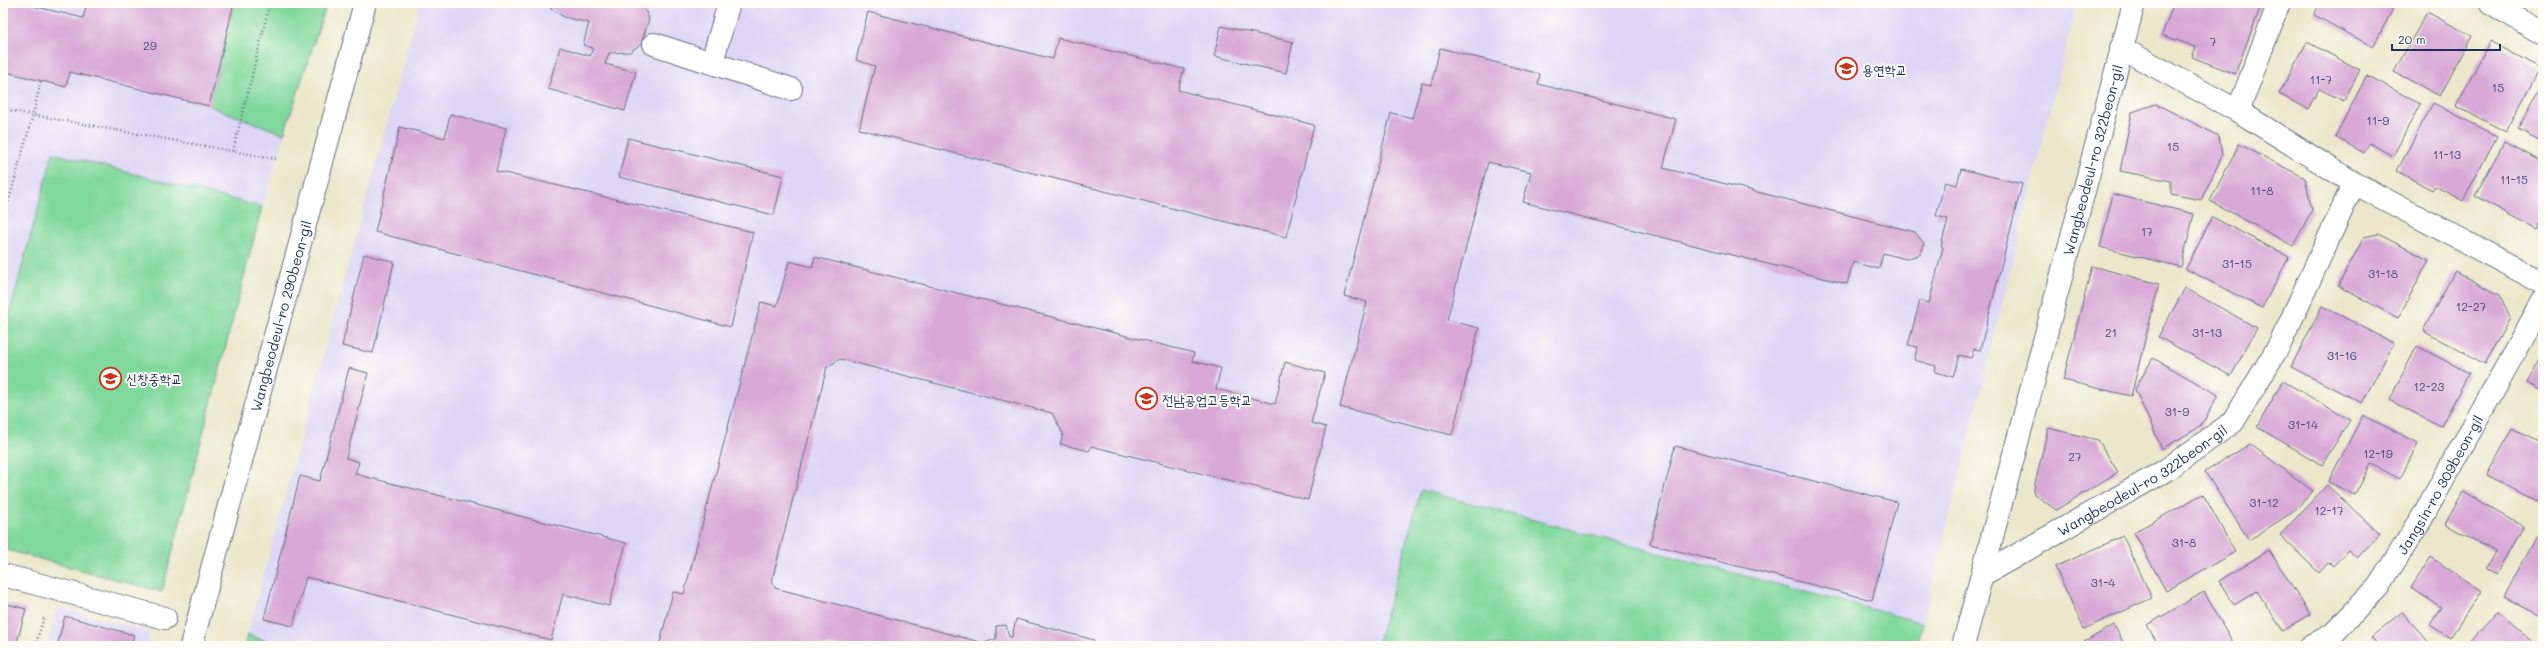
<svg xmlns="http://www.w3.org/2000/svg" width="2546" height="649" viewBox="0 0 2546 649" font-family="Mali,'Poor Story',sans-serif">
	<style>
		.built { fill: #ddd5f6 }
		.green { fill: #81d89c; stroke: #4e847d }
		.building { fill: #d8a8d7 }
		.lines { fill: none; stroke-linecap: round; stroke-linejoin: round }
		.minor-casing { stroke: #646f84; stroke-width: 24 }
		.path { stroke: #646f84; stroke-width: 2.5; stroke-dasharray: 1 3; stroke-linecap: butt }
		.minor { stroke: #fff; stroke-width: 22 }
		.labels { text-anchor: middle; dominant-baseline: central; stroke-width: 4; stroke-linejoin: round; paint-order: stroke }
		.number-label { font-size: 12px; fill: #4a4d7c }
		.poi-label { font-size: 14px; fill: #1b2f5e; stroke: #fdfcf7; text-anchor: start }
		.street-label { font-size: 14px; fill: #1b2f5e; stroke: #fdfcf7 }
	</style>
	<rect width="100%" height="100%" fill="#fdfcf7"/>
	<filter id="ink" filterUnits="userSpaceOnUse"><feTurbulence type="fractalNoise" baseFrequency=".025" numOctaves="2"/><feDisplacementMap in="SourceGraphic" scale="8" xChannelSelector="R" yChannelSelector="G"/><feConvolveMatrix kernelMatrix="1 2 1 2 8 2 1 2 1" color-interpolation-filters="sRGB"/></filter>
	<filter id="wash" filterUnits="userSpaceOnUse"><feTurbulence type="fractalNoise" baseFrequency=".012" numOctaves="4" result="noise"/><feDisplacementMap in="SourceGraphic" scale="16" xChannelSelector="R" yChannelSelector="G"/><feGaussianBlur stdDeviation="0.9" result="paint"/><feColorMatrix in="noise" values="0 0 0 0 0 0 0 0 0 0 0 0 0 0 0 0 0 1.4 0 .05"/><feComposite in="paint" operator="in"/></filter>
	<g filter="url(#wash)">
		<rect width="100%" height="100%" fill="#ece7cb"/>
		<path class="built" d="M3,3H327L262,207L162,592L3,549Z
			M420,3H2077L1917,646H286L247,635Z
			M57,607L150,632L147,646H46Z"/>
		<path class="green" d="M234,3H327L284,134L209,106Z
			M53,153L262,207L162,592L3,549V337Z
			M1421,490L1923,623L1917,646H1377Z
			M247,635L286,646H244Z"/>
		<g id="blocks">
			<path class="building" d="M3,3H34L33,6L83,18L87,3H234L209,106L70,72L66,87L6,72L3,84Z
				M550,3H635L645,10L649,19L641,44L630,52L609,53L605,64L636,72L625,111L548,89L560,47L590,56L593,48L583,45L589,23L564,17L551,9Z
				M2174,3H2262L2235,74L2192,57L2196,47L2162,35Z
				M2320,3H2396L2373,47L2314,15Z
				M868,12L1053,59L1058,38L1184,69L1178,90L1314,125L1286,237L859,129L875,66L856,60Z
				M2427,12L2472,36L2440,96L2394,72Z
				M1221,26L1293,42L1286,73L1214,56Z
				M2490,41L2540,68L2506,132L2456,106Z
				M2307,42L2360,70L2344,101L2319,89L2308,109L2279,94Z
				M1440,48L1540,74L1538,84L1676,119L1663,168L1915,232L1924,244L1921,254L1906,259L1883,253L1879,269L1853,262L1847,284L1523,202L1531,172L1488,162L1447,320L1479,328L1452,435L1340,407L1367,302L1344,296L1391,113L1412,118L1422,83L1431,85Z
				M2367,75L2420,104L2393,156L2369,143L2364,153L2335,137Z
				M2543,83V142L2518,129Z
				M2433,103L2497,136L2463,201L2435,186L2432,190L2397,171Z
				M2156,104L2219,136L2222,156L2201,200L2171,194V181L2120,171L2132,112Z
				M450,114L506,128L496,171L753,232L731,327L375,232L400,127L445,138Z
				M628,138L783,176L774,215L619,177Z
				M2504,142L2543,162V217L2537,229L2475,196Z
				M2239,144L2305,178L2312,210L2293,246L2210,201Z
				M1961,169L2022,184L1980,350L1974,349L1971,358L1959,355L1953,377L1935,372L1936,366L1914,360L1918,347L1908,345L1920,301L1929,303L1943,247L1941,246L1948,219L1936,216L1945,182L1957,185Z
				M2113,194L2194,214L2181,267L2100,247Z
				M2212,217L2289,257L2262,308L2186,269Z
				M2378,234L2429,260L2398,318L2338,286L2364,237Z
				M364,254L394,262L373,353L342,346Z
				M815,257L1194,353L1192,361L1221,368L1216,389L1275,404L1285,362L1325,373L1311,423L1326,427L1308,500L1091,446L1089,451L1060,444L1063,434L1052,413L840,359L827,367L772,580L775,588L984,643L996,639V626L1006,625L1009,637H1012L1016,619L1094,640L1093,646H659L673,592L684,594L761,302L777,306L789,261L812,267Z
				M2092,266L2159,284L2131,396L2063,380Z
				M2455,271L2500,295L2510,318L2485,364L2423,331Z
				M2185,288L2257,328L2231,376L2158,337Z
				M2322,306L2394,343L2362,403L2291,367Z
				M2417,346L2469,373L2441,426L2389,400Z
				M2543,353V391L2527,383Z
				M2153,358L2218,395L2201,426L2162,449L2135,389Z
				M349,368L368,373L346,458L359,462L355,474L626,543L609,606L563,594L551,640L306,577L293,626L264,619L300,476L320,481Z
				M2283,381L2350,420L2322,465L2257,427Z
				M2363,415L2418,443L2400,479L2371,464L2355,495L2328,482Z
				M2048,428L2098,440L2118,472L2056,510L2033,493Z
				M2512,428L2543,444V504L2487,475Z
				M2250,444L2313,491L2293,512L2249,540L2205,472Z
				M1675,446L1897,502L1872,600L1650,544Z
				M2327,485L2380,534L2357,558L2348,550L2333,566L2329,562L2319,573L2280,535Z
				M2463,492L2523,526L2496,574L2486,568L2495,552L2445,524Z
				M2203,494L2235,552L2166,591L2134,532Z
				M2537,535L2543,538V617L2504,597Z
				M2123,536L2152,598L2084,629L2055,567Z
				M2269,550L2310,614L2283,631L2257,591L2234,605L2219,581Z
				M2431,557L2481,591L2450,638L2430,625L2441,607L2411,588Z
				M2204,592L2235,646H2159L2147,625Z
				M3,603L26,609L16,646H3Z
				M2498,611L2538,646H2467Z
				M2402,612L2432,646H2379L2371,637Z
				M65,616L134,635L131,646H57Z
				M2114,625L2125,646H2077Z"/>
		</g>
	</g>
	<g filter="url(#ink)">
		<use href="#blocks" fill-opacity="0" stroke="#646f84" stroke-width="1"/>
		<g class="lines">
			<defs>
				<g id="minor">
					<path d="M2491,3L2543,34"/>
					<path d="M654,44L791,89"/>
					<path d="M2121,48L2238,111L2354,183L2543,283"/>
					<path d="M712,62L729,3"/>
					<path d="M2238,111L2279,3"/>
					<path id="s1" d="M1984,574L2166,470L2233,422L2280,344L2354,183"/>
					<path d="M3,575L165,618"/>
					<path id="s2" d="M191,646L365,3"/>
					<path id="s3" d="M1963,646L2134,3"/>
					<path id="s4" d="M2311,646L2332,635L2378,587L2419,523L2543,301"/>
				</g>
			</defs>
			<use href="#minor" class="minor-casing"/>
			<path class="path" d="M3,109L33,115L41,81
				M233,151L270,3
				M3,221L33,115L276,159
				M35,646L44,617"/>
			<use href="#minor" class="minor"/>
		</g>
	</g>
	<defs>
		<symbol id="school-ring" viewBox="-11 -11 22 22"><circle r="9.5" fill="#fdfcf7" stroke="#c8321e" stroke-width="1.5"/><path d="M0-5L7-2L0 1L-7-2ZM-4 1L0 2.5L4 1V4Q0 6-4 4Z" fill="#c8321e"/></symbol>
	</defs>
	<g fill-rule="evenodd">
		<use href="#school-ring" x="1834" y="56" width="25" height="25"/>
		<use href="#school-ring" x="98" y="366" width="25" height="25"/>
		<use href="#school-ring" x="1134" y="386" width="25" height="25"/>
	</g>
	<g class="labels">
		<g class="number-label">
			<text x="2213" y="41">7</text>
			<text x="150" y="45">29</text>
			<text x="2321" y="79">11-7</text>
			<text x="2498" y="87">15</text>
			<text x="2378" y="120">11-9</text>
			<text x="2173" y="146">15</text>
			<text x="2447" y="154">11-13</text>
			<text x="2514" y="179">11-15</text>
			<text x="2262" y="190">11-8</text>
			<text x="2147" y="231">17</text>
			<text x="2237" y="263">31-15</text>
			<text x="2383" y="273">31-18</text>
			<text x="2471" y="306">12-27</text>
			<text x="2111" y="332">21</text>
			<text x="2207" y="332">31-13</text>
			<text x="2342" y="355">31-16</text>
			<text x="2429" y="386">12-23</text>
			<text x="2177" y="411">31-9</text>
			<text x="2303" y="424">31-14</text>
			<text x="2378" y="453">12-19</text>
			<text x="2075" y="456">27</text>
			<text x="2264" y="502">31-12</text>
			<text x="2329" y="510">12-17</text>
			<text x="2184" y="542">31-8</text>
			<text x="2103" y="582">31-4</text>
		</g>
		<g class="poi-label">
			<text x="1862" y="69">용연학교</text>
			<text x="126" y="378">신창중학교</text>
			<text x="1162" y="399">전남공업고등학교</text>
		</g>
		<g class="street-label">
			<text stroke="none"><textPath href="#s3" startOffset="503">Wangbeodeul-ro 322beon-gil</textPath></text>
			<text stroke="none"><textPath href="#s2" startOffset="342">Wangbeodeul-ro 290beon-gil</textPath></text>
			<text stroke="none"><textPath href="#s1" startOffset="184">Wangbeodeul-ro 322beon-gil</textPath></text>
			<text stroke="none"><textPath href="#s4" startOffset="210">Jangsin-ro 309beon-gil</textPath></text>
		</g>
	</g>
	<rect width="2546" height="649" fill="none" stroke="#fdfcf7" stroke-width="16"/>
	<path d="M2392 44v6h108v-6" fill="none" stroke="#1b2f5e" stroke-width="2"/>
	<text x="2398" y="44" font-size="12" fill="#1b2f5e" stroke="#fdfcf7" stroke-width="3" paint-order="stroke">20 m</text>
</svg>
